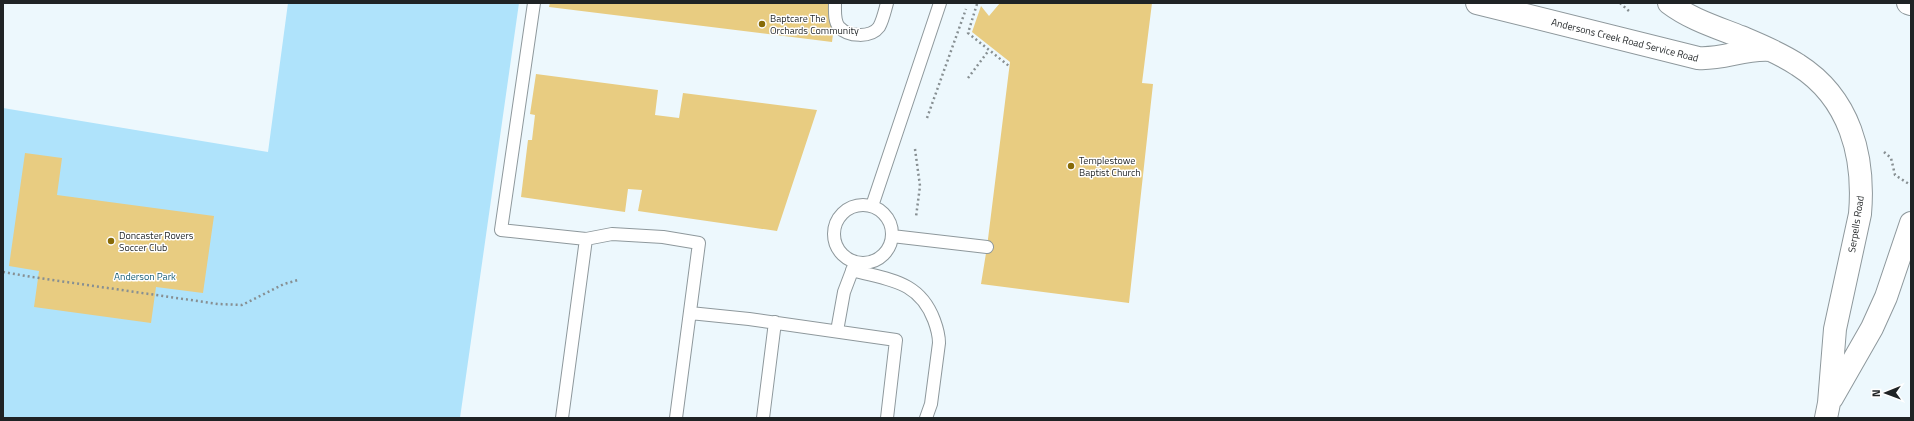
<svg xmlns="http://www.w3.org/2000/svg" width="1914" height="421" viewBox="0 0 1914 421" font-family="'Titillium Web',sans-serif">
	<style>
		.green { fill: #afe3fb }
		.building { fill: #e8cc81 }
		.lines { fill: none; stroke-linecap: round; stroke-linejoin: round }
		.lane-casing { stroke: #8e989c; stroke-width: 14 }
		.street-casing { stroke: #8e989c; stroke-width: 24 }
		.primary-casing { stroke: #8e989c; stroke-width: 24 }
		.path { stroke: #878f92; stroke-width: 2.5; stroke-dasharray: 2 3; stroke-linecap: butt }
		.lane { stroke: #fff; stroke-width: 12 }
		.street { stroke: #fff; stroke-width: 22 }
		.primary { stroke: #fff; stroke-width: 22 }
		.poi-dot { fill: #876a07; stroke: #fff; stroke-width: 1.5 }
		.labels { text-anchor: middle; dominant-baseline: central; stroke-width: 3; stroke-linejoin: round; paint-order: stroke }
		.poi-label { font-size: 10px; fill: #1f2325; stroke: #fff; text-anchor: start }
		.street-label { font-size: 10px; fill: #1f2325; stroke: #fff }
		.park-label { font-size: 10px; fill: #165c75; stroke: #fff }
	</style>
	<rect width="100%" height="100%" fill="#edf8fd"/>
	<path class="green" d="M288,3H519L460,418H3V108L268,152Z"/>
	<path class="building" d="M550,3H837L832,42L549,7Z
		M1000,3H1152L1142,83L1153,84L1129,303L981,284L987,247L1010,62L972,32L981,6L989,16Z
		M536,74L658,90L655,115L679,118L683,93L817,110L777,231L638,211L642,190L628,189L625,212L521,197L528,140H532L535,115L530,114Z
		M25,153L62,158L57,195L214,216L203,293L156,287L151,323L34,307L39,271L9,266Z"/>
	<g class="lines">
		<defs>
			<path id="lane" d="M534,3L501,230L586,239L612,234L663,237L699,243L676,418
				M835,3C835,11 834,21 839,27C848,37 871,38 879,27C883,20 885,10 887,3
				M834 234a29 29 0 1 1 58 0a29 29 0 1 1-58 0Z
				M872,206L940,3
				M892,236L987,247
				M852,270C888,280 919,280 934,320C937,328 939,335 939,343L931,404L926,418
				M690,313L749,319L896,340L887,418
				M837,331L844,292L855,263
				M562,418L586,239
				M763,418L775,322"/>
			<path id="street" d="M1477,3L1698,58C1722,60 1745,48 1770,50
				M1669,3C1690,19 1716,27 1741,37C1760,45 1780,53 1798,65C1850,98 1865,156 1860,214L1835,329L1829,403L1826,418
				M1832,398L1872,328L1886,297L1911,223"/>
			<path id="primary" d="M1908,3L1911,4"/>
		</defs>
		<use href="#lane" class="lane-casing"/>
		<use href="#street" class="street-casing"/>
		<use href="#primary" class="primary-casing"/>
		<path class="path" d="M1620,3L1630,12
			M977,4L968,33L1009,66
			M968,78L989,50
			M927,118L966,9
			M915,149L920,186L916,217
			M1884,152L1891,158L1895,175L1909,184
			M3,272L32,277L218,304L242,305L284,284L298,280"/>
		<use href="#lane" class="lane"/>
		<use href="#street" class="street"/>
		<use href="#primary" class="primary"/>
	</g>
	<g class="poi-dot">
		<circle cx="762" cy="24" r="4"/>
		<circle cx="1071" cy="166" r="4"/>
		<circle cx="111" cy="241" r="4"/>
	</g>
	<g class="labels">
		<g class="poi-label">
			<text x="770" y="18">Baptcare The<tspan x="770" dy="12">Orchards Community</tspan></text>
			<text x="1079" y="160">Templestowe<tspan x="1079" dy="12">Baptist Church</tspan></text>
			<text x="119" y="235">Doncaster Rovers<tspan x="119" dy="12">Soccer Club</tspan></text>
		</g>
		<g class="street-label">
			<text transform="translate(1625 40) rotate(14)">Andersons Creek Road Service Road</text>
			<text transform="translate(1856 224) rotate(-81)">Serpells Road</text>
		</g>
		<g class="park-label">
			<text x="145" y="276">Anderson Park</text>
		</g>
	</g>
	<rect width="1914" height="421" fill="none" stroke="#1f2325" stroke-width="8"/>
	<g transform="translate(1886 393) rotate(269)" stroke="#ffffff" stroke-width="3" paint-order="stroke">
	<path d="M0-3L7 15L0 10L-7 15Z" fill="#1f2325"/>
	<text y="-6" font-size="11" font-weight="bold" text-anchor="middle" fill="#1f2325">N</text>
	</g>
</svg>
